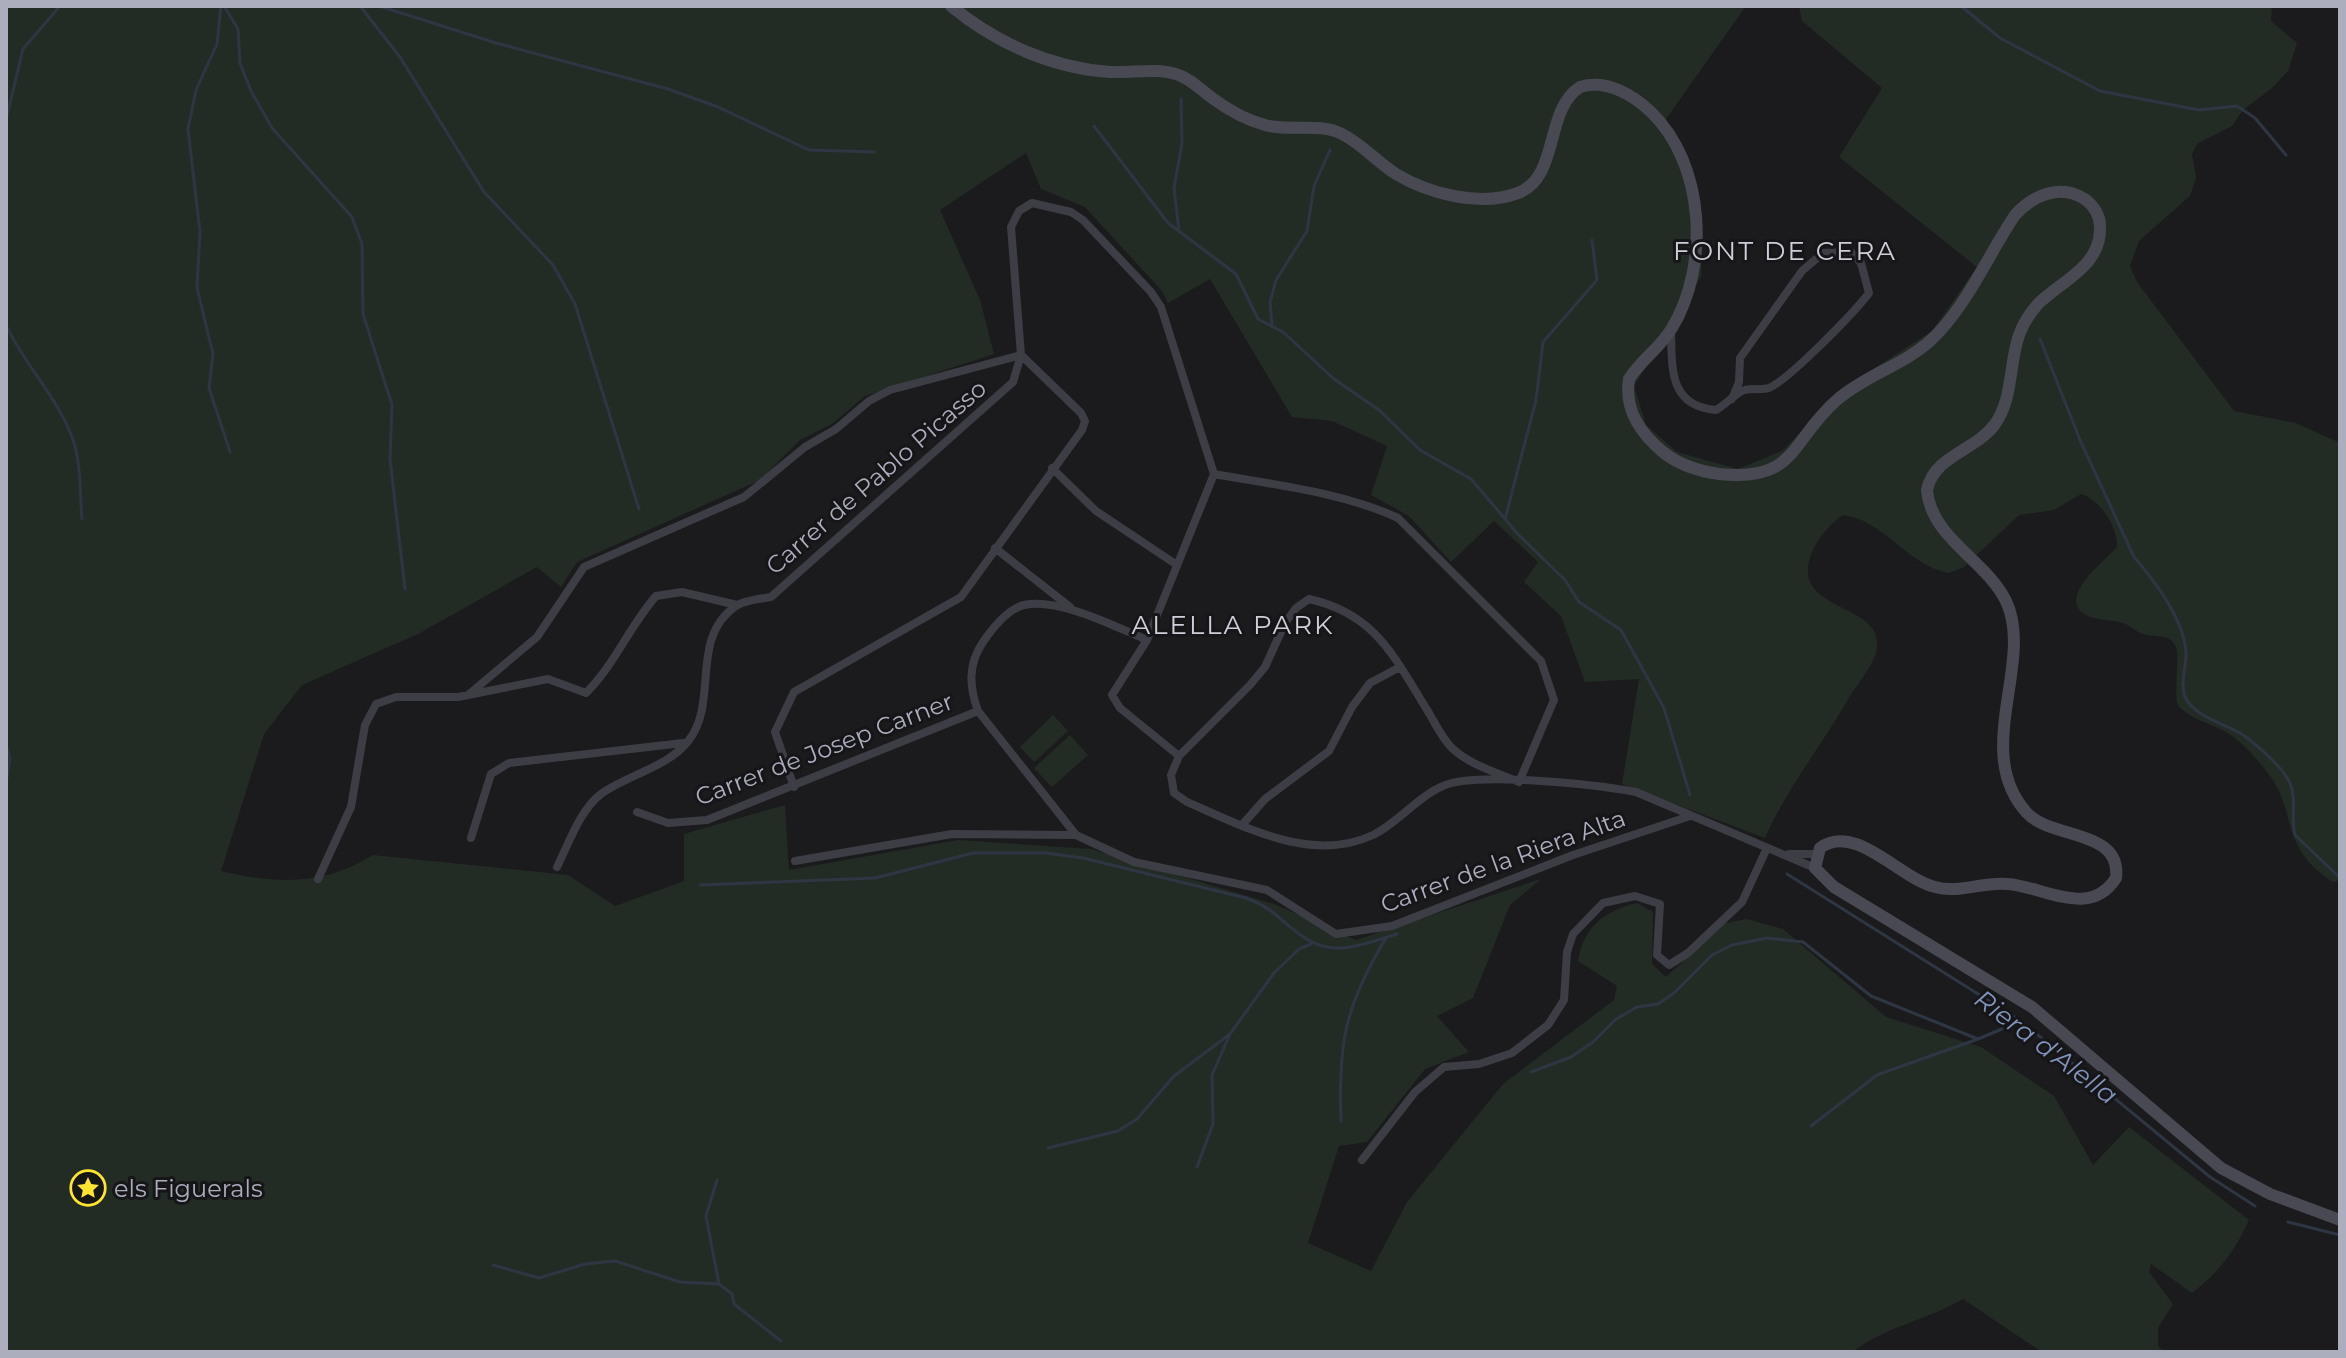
<svg xmlns="http://www.w3.org/2000/svg" width="2346" height="1358" viewBox="0 0 2346 1358" font-family="Montserrat,sans-serif">
	<style>
		.green { fill: #222c25 }
		.lines { fill: none; stroke-linecap: round; stroke-linejoin: round }
		.stream { stroke: #2f3643; stroke-width: 3 }
		.minor { stroke: #3d3d45; stroke-width: 8 }
		.secondary { stroke: #494953; stroke-width: 12 }
		.labels { text-anchor: middle; dominant-baseline: central; stroke-width: 6; stroke-linejoin: round; paint-order: stroke }
		.street-label { font-size: 24px; fill: #acaebe; stroke: #161518 }
		.poi-label { font-size: 24px; fill: #acaebe; stroke: #161518; text-anchor: start }
		.neighbourhood-label { font-size: 26px; letter-spacing: 2px; fill: #ceced9; stroke: #161518 }
		.water-label { font-size: 26px; font-style: italic; fill: #8194bb; stroke: #161518 }
	</style>
	<rect width="100%" height="100%" fill="#1b1b1d"/>
	<path class="green" d="M6,6H1746L1666,119L1702,235L1701,277L1634,386L1646,425L1677,452L1738,469L1782,451L1844,388L1932,331L1977,267L1839,157L1882,88L1802,21L1799,6H2272L2271,21L2297,43L2288,71L2272,88L2243,110L2232,126L2197,144L2192,154L2196,178L2190,196L2139,241L2130,266L2137,282L2234,411L2296,423L2340,443V880L2333,882C2277,846 2299,811 2267,772C2254,755 2236,735 2216,727C2200,720 2191,718 2178,706C2173,690 2181,655 2175,645C2168,634 2158,637 2147,635C2136,633 2130,624 2119,622C2109,620 2097,620 2088,616C2053,599 2106,560 2117,547C2118,528 2100,499 2081,494L2054,510L2019,515L1964,567L1949,573C1908,566 1884,520 1843,515C1830,524 1818,538 1812,552C1787,613 1882,601 1877,647C1875,665 1856,685 1847,701C1821,746 1786,790 1765,838L1622,784L1639,679L1585,682L1561,616L1524,582L1538,562L1494,521L1451,562L1409,516L1371,495L1387,446L1332,421L1292,417L1210,279L1168,303L1162,291L1085,207L1041,189L1026,153L940,210L980,300L994,354L865,396L832,424L800,440L760,480L577,562L561,587L537,567L418,634L302,685L264,734L221,871C276,884 324,886 373,855L568,875L615,906L684,881V834L785,805L789,870L958,840L1091,849L1274,904L1356,940L1541,879L1510,905L1473,998L1437,1016L1469,1052L1425,1069L1367,1142L1339,1146L1308,1243L1371,1271L1407,1202L1503,1084L1614,1000L1617,986L1578,961C1584,926 1604,911 1637,903L1653,912L1652,964L1666,977L1725,923L1747,919L1783,929L1886,1017L1981,1047L2054,1096L2093,1165L2129,1127L2249,1220C2235,1251 2219,1272 2192,1293L2151,1264L2149,1272L2173,1304L2158,1328V1346L2164,1352H2042L1963,1299C1927,1320 1886,1326 1853,1352H6Z
		M1053,715L1068,731L1034,762L1020,747Z
		M1070,735L1088,755L1052,787L1034,768Z"/>
	<g class="lines">
		<path class="stream" d="M221,6L217,44L196,90L188,129L200,232L197,288L213,354L209,388L230,452
			M224,6L238,29L240,63L251,91L272,128L352,217L362,244L363,314L392,405L390,459L405,589
			M360,6L400,57L484,192L553,265L575,304L639,509
			M379,6L496,43L668,89L718,107L809,150L874,152
			M1961,6L2000,38L2100,91L2199,110L2237,106L2255,118L2286,155
			M6,120L23,49L60,6
			M1094,126L1168,223L1236,274L1258,319L1283,332L1334,379L1379,410L1420,450L1471,479L1517,533L1565,580L1579,602L1621,630L1664,708L1690,795
			M1179,231L1174,188L1182,143L1181,99
			M1272,324L1270,302L1276,280L1307,231L1314,186L1330,150
			M6,325C25,367 65,405 76,450C81,472 80,497 82,519
			M2040,339L2080,440L2134,557C2155,581 2185,621 2186,654C2186,667 2180,685 2185,697C2195,718 2228,724 2246,737C2260,748 2281,766 2289,781C2298,800 2290,817 2295,835L2340,878
			M1505,519L1536,400L1543,342L1597,280L1592,240
			M6,745L10,758L6,784
			M1787,874L2021,1021L2210,1177L2255,1206
			M700,885L875,878L973,853H1046L1083,858L1246,898C1278,909 1286,929 1312,942C1339,956 1371,942 1397,934
			M1531,1072L1571,1057L1593,1042L1616,1019L1637,1007L1658,1004L1674,993L1712,955L1732,945L1767,938L1803,942L1871,996L1978,1039L2021,1021
			M1341,1121C1338,1043 1345,1006 1386,938
			M1811,1126L1877,1075L1978,1039
			M1048,1148L1118,1131L1137,1119L1174,1076L1230,1034L1274,973L1299,949L1311,944
			M1197,1167L1213,1124L1212,1075L1230,1034
			M717,1180L706,1216L719,1284
			M2288,1222L2340,1235
			M493,1265L539,1278L585,1264L615,1261L680,1282L719,1284L732,1294L734,1304L781,1341"/>
		<path class="minor" d="M1671,331C1672,369 1669,406 1716,410C1725,405 1732,397 1740,392C1750,386 1762,392 1771,387C1792,376 1853,314 1869,293L1861,263L1851,252L1823,253L1802,271L1740,358L1739,382L1732,399
			M1052,468L1096,511L1177,565
			M1214,474C1275,485 1342,492 1398,518L1541,661L1554,700L1519,782
			M995,548L1070,607
			M1147,640C1116,627 1058,597 1024,605C1008,609 992,629 983,642C968,664 969,686 978,711L1076,835L1134,862L1267,890L1336,934L1392,926L1573,855L1690,816
			M468,695L537,637L584,567L744,497L805,447L836,429L869,401L890,390L1021,355
			M1179,756L1120,708L1112,695L1147,640L1214,474
			M1519,782C1498,773 1470,765 1453,749C1443,740 1436,725 1429,713C1395,659 1377,614 1309,599L1296,608L1285,623L1265,667L1250,685L1179,756L1171,775L1174,793L1187,802C1243,826 1311,864 1373,835C1398,823 1417,797 1443,786C1475,771 1598,785 1636,792L1815,868
			M794,787L775,732L794,692L961,597L1082,430L1085,421L1081,413L1021,355
			M637,812L668,823L707,820L978,711
			M1242,825L1265,799L1329,751L1352,707L1370,683L1400,667
			M471,838L491,774L509,763L683,743
			M1789,854H1816
			M795,861L952,834L1076,835
			M557,867C569,843 580,810 601,794C627,775 669,767 689,740C719,701 689,638 736,606C744,600 760,599 771,597L1013,382L1021,355L1011,227L1019,211L1032,203L1071,212L1083,220L1151,292L1161,307L1214,474
			M318,879L351,807L365,725L376,704L396,697H458L548,679L586,693C615,664 629,627 656,596L682,592L737,605
			M1362,1160L1415,1092L1444,1067L1479,1064L1512,1053L1548,1025L1564,1000L1567,952L1573,934L1603,903L1635,896L1660,904L1657,955L1669,965L1688,953L1742,902L1767,848"/>
		<path class="secondary" d="M951,6C996,43 1051,68 1110,72C1132,73 1155,68 1176,74C1190,78 1201,90 1212,98C1227,109 1246,120 1265,125C1290,132 1319,122 1342,134C1362,144 1377,162 1396,174C1429,194 1480,207 1518,193C1560,177 1544,110 1580,87C1606,79 1632,94 1651,112C1705,164 1710,265 1672,328C1661,347 1641,360 1629,379C1624,410 1640,433 1663,452C1679,465 1698,471 1719,474C1798,482 1789,441 1838,399C1866,375 1903,365 1930,341C1966,308 1988,255 2015,215C2033,195 2061,183 2086,200C2094,206 2100,216 2100,226C2102,266 2062,280 2038,304C2030,313 2023,324 2019,335C2009,364 2013,399 1995,424C1976,451 1934,455 1927,490C1931,538 1986,560 2006,601C2035,662 1971,752 2027,813C2052,840 2122,829 2116,878C2090,919 2045,887 2008,884C1984,881 1959,894 1935,887C1900,879 1856,822 1820,848L1815,868L1834,887L2032,1007L2221,1168L2270,1194L2340,1220"/>
	</g>
	<defs>
		<symbol id="sight-ring" viewBox="-11 -11 22 22"><circle r="9.5" fill="#161518" stroke="#ffe331" stroke-width="1.5"/><path d="M0-6L1.8-2.2L6-1.7L2.9 1.2L3.7 5.4L0 3.3L-3.7 5.4L-2.9 1.2L-6-1.7L-1.8-2.2Z" fill="#ffe331"/></symbol>
	</defs>
	<g fill-rule="evenodd">
		<use href="#sight-ring" x="68" y="1168" width="40" height="40"/>
	</g>
	<g class="labels">
		<g class="street-label">
			<text transform="translate(876 477) rotate(-41)">Carrer de Pablo Picasso</text>
			<text transform="translate(824 749) rotate(-21)">Carrer de Josep Carner</text>
			<text transform="translate(1503 861) rotate(-20)">Carrer de la Riera Alta</text>
		</g>
		<g class="poi-label">
			<text x="114" y="1188">els Figuerals</text>
		</g>
		<g class="neighbourhood-label">
			<text x="1785" y="251">FONT DE CERA</text>
			<text x="1233" y="625">ALELLA PARK</text>
		</g>
		<g class="water-label">
			<text transform="translate(2046 1047) rotate(37)">Riera d'Alella</text>
		</g>
	</g>
	<rect width="2346" height="1358" fill="none" stroke="#acaebe" stroke-width="16"/>
</svg>
